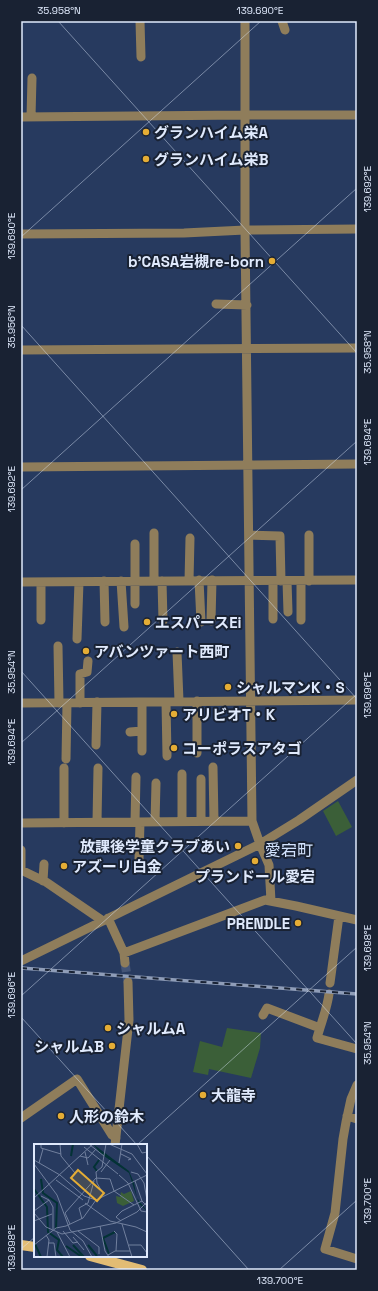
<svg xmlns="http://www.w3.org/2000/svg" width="378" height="1291" viewBox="0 0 378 1291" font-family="'Space Grotesk','Noto Sans JP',sans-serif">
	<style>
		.green { fill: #3b5f38 }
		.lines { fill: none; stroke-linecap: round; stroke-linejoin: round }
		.minor-tunnel { stroke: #435477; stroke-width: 9; stroke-dasharray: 9 4.5; stroke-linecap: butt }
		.minor { stroke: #8f7d5b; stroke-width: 9 }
		.major { stroke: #e2bc74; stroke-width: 10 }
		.rail-casing { stroke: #8f9db8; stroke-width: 3.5 }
		.rail { stroke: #192233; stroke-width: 2; stroke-dasharray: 6; stroke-linecap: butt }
		.ticks { fill: none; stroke: #e0eafd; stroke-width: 1; stroke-opacity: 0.45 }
		.poi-dot { fill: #e5ad35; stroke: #192233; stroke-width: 1.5 }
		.labels { text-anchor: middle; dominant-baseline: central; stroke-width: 4; stroke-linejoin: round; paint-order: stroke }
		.poi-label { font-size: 15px; font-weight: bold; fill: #e0eafd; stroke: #192233; text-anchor: start }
		.neighbourhood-label { font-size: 16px; fill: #d3e3fe; stroke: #192233 }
		.inset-river { fill: none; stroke: #033235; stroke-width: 2 }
		.inset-road { fill: none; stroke: #71809e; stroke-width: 1 }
		.view { fill: #e5ad35; fill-opacity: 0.15; stroke: #e5ad35; stroke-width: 2 }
		.inset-edge { fill: none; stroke: #e0eafd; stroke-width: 2 }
		.neatline { fill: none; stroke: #e0eafd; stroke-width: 1.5 }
		.ticks-label { font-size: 10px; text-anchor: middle; fill: #e0eafd }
	</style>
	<rect width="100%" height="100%" fill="#273a5f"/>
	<path class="green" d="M338,801L352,827L336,836L323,811Z
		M227,1028L261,1033L260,1048L251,1078L209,1069L208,1075L193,1072L200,1041L222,1047Z"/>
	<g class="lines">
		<path class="minor-tunnel" d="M125,963L128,982"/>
		<path class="minor" d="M140,21L141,57
			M245,21V230L252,821L260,844L269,865L271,901
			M282,21L285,30
			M21,117L245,115H357
			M31,117L32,78
			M21,234L184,233L245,230L357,229
			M216,304L247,305
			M21,350L357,348
			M21,467L357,464
			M154,533V581
			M249,535L280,536L281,581
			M135,544V604
			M199,580L201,622
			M104,581L105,622
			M121,581L124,627
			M162,581L163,621
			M189,581L190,538
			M273,581V619
			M287,581L288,612
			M309,581V535
			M21,582L357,580
			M41,620V582
			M301,620V581
			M211,621L212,580
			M77,639L79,582
			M58,646L59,703
			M177,652L179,701
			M197,701V753
			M166,702L167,756
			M21,703L357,700
			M80,703V674L87,672L88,661
			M130,732L142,731
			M96,745L97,702
			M142,751V702
			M66,759L67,703
			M213,767L214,821
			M64,768V823
			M182,774V821
			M201,779V821
			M97,822L98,768
			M135,822L136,777
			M155,822L156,783
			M21,823L252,821
			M21,850V870L46,882L103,921
			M139,859L140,822
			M43,881L44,864
			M108,918L124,953L125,963
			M124,953L265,900L296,906L357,920
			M21,961L260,844L299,820L357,780
			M330,983L339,916
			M329,994C327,1009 321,1023 317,1038L357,1049
			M263,1015L267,1008L320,1028
			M357,1085L351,1099L346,1122L343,1139L335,1213L325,1249L357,1259
			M347,1116L357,1119
			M21,1118L77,1079L112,1135L116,1138
			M115,1145L129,1020L128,982"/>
		<path class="major" d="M21,1245L35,1247
			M90,1256L142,1270"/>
		<defs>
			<path id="rail" d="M21,968L357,994"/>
		</defs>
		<use href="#rail" class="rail-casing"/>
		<use href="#rail" class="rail"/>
	</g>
	<path class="ticks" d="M58,21L357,353M21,237L261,21M21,325L357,699M21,490L357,188M21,671L357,1044M21,743L357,441M21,996L357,694M21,1017L137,1145M137,1145L357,947M146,1155L249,1270M21,1249L35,1237M279,1270L357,1200"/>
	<g class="poi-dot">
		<circle cx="146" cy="132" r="4"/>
		<circle cx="146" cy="159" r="4"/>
		<circle cx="272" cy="261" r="4"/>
		<circle cx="147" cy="622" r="4"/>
		<circle cx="86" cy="651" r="4"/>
		<circle cx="228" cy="687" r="4"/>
		<circle cx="174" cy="714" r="4"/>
		<circle cx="174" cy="748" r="4"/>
		<circle cx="238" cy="846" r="4"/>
		<circle cx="255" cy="861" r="4"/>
		<circle cx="64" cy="866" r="4"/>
		<circle cx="298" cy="923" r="4"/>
		<circle cx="108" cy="1028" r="4"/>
		<circle cx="112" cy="1046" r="4"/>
		<circle cx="203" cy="1095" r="4"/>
		<circle cx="61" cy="1116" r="4"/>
	</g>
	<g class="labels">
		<g class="poi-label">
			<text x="154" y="132">グランハイム栄A</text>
			<text x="154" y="159">グランハイム栄B</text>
			<text x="264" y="261" text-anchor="end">b'CASA岩槻re-born</text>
			<text x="155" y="622">エスパースEi</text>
			<text x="94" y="651">アバンツァート西町</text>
			<text x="236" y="687">シャルマンK・S</text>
			<text x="182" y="714">アリビオT・K</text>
			<text x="182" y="748">コーポラスアタゴ</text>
			<text x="230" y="846" text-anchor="end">放課後学童クラブあい</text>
			<text x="72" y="866">アズーリ白金</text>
			<text x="255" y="876" text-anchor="middle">プランドール愛宕</text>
			<text x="290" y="923" text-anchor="end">PRENDLE</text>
			<text x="116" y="1028">シャルムA</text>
			<text x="104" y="1046" text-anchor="end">シャルムB</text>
			<text x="211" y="1095">大龍寺</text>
			<text x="69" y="1116">人形の鈴木</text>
		</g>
		<g class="neighbourhood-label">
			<text x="289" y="850">愛宕町</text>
		</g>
	</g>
	<g transform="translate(34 1144)">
		<rect width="113" height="113" fill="#273a5f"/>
		<path d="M97,47L100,57L89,62L83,59L82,52L86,53L87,48L90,50Z" fill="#3b5f38"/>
		<path d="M59,0L95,27L100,39L103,54L113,67L105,60L95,29L67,10Z" fill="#033235"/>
		<path class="inset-river" d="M37,12L39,0M63,27L60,23L65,16M7,35L9,49L23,59L22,85M0,45L13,63L14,88L25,96L23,106L29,113M0,98L7,113M39,101L50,113M54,101L63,112M32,102L48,113M75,110L69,94L81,88"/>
		<path class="inset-road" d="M7,0V4L27,10M26,0L27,12L41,29M75,0L98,10L113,30M103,0L108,9L113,8M56,1L70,12M50,3L84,30M51,8L54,21M87,10L97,15L94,16M46,12L54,14L62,5M0,16L26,31L50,52L62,56L49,74L32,82M5,19L9,5M85,19L88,0M0,20L23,51L36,86L49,97L58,113M67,28L76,16M97,28L104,30L110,39L113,56M85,31L94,39L107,67L113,68M22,36L49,56M101,37L108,57M70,51L63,39L62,28L68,23L72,0M7,52L15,56L19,63V85M0,54L59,0M62,56L113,31M51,59L76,77L102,83L113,88M0,67L15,56M0,69L12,83L28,90L82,79L103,68L113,58M48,75L45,64L54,59L60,37M0,77L18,70M87,77L82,73L88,67L108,57L113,62M36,80L31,69L62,34L76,35L80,47L100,61M88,80L98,113M66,82L71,107L75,113M29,87L39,99L44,98M44,87L65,103V110M80,87L83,90L82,107M23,88L36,113M12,91L15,96L13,113M39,93L50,106M14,99H20L22,113M0,101L22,84L32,82M95,101H107L113,109M74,111L81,107H96"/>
		<path class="view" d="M44,26L70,49L63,57L37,34Z"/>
		<rect width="113" height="113" class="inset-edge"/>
	</g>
	<rect width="378" height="1291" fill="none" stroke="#192233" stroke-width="44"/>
	<rect x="22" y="22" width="334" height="1247" class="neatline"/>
	<g class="ticks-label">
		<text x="59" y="14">35.958°N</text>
		<text x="260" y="14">139.690°E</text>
		<text transform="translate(367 189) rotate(-90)" y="4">139.692°E</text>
		<text transform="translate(11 236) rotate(-90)" y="4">139.690°E</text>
		<text transform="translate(11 327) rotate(-90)" y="4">35.956°N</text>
		<text transform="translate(367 352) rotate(-90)" y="4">35.958°N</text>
		<text transform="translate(367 442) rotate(-90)" y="4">139.694°E</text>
		<text transform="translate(11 489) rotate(-90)" y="4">139.692°E</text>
		<text transform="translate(11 672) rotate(-90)" y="4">35.954°N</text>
		<text transform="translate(367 695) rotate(-90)" y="4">139.696°E</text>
		<text transform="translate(11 742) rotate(-90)" y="4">139.694°E</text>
		<text transform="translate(367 948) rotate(-90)" y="4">139.698°E</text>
		<text transform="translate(11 995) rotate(-90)" y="4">139.696°E</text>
		<text transform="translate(367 1043) rotate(-90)" y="4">35.954°N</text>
		<text transform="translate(367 1201) rotate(-90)" y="4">139.700°E</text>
		<text transform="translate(11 1248) rotate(-90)" y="4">139.698°E</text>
		<text x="280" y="1284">139.700°E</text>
	</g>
</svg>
